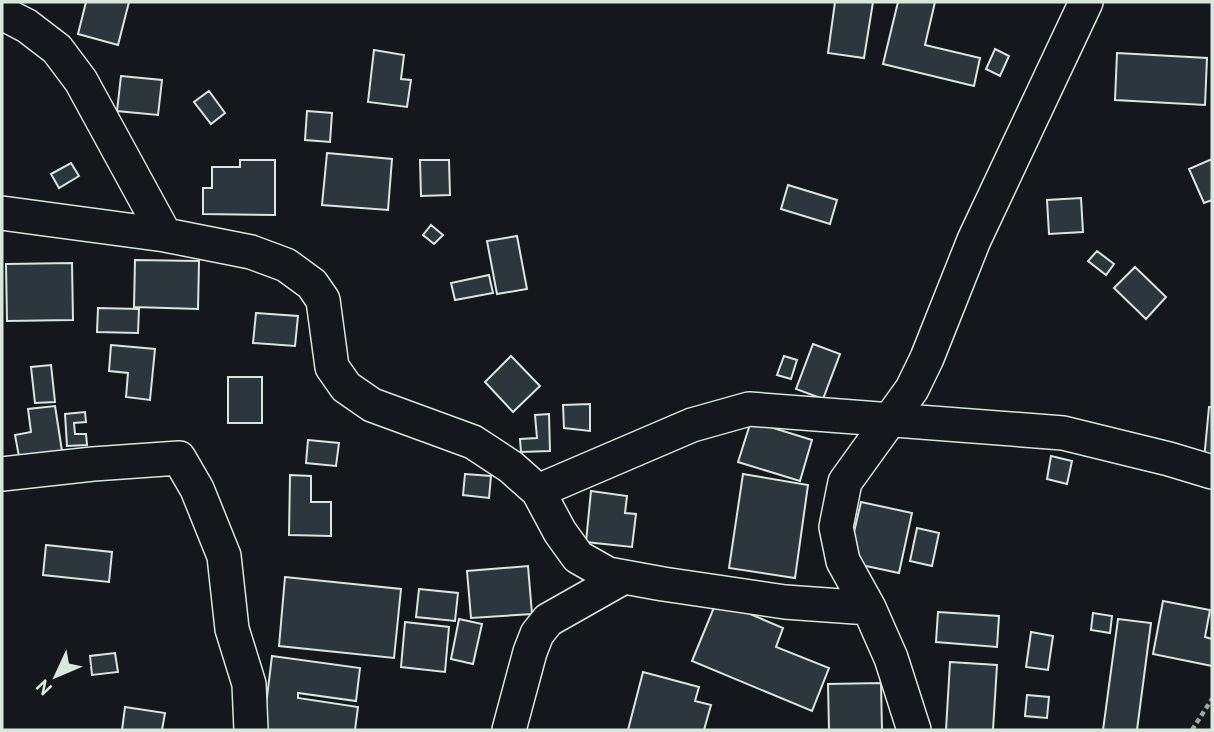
<svg xmlns="http://www.w3.org/2000/svg" width="1214" height="732" viewBox="0 0 1214 732" font-family="Overpass,sans-serif">
	<style>
		.building { fill: #2c363c; stroke: #d8e6dc; stroke-width: 2 }
		.lines { fill: none; stroke-linecap: round; stroke-linejoin: round }
		.minor-casing { stroke: #d8e6dc; stroke-width: 36 }
		.path { stroke: #9da8a2; stroke-width: 4.5; stroke-dasharray: 5 3.5; stroke-linecap: butt }
		.minor { stroke: #14181c; stroke-width: 33 }
	</style>
	<rect width="100%" height="100%" fill="#14181c"/>
	<path class="building" d="M86,2H129L118,45L78,34Z
		M835,2H873L864,58L828,53Z
		M898,2H935L925,45L980,58L974,86L883,64Z
		M995,49L1009,56L1000,76L986,69Z
		M374,50L404,55L401,79L411,80L407,107L368,102Z
		M1117,53L1207,58L1205,105L1115,100Z
		M121,76L162,80L158,115L117,111Z
		M209,91L225,113L211,124L194,102Z
		M307,111L332,113L330,142L305,140Z
		M327,153L392,159L388,210L322,205Z
		M1212,159V200L1204,203L1189,169Z
		M240,160H275V215L203,214V188H212V167H240Z
		M420,160H449L450,195L421,196Z
		M71,163L79,176L59,188L51,174Z
		M788,185L837,200L830,224L781,209Z
		M1081,198L1083,232L1049,234L1047,200Z
		M431,225L443,235L434,244L423,235Z
		M517,236L527,289L497,294L487,241Z
		M1097,251L1114,264L1106,275L1088,261Z
		M135,260L199,261L198,309L134,307Z
		M72,263L73,320L7,321L6,264Z
		M1135,267L1166,297L1146,319L1114,288Z
		M489,275L493,293L455,300L451,283Z
		M98,308L139,309L138,333L97,332Z
		M256,313L298,316L295,346L253,343Z
		M813,344L840,354L823,399L796,389Z
		M111,345L155,349L150,400L126,397L128,373L109,371Z
		M511,356L540,386L513,412L485,382Z
		M784,356L797,360L791,379L777,375Z
		M51,365L55,402L35,403L31,367Z
		M228,377H262V423H228Z
		M590,404V431L564,428L563,405Z
		M55,406L62,451L19,457L15,435L31,432L28,409Z
		M1209,407H1212V461L1204,460Z
		M85,412L86,422L74,423L75,434H86L87,445L67,446L65,414Z
		M549,414L550,451L521,452L520,439L537,438L535,415Z
		M751,421L812,440L800,481L738,462Z
		M308,440L339,443L336,466L306,463Z
		M1051,456L1072,461L1067,484L1047,479Z
		M465,474L491,476L489,498L463,495Z
		M743,474L808,485L795,578L729,568Z
		M290,475L311,476V502H331V536L289,535Z
		M591,491L627,496L625,513L636,514L632,547L586,542Z
		M861,502L912,513L899,573L847,562Z
		M917,528L939,533L932,566L910,561Z
		M46,545L112,552L109,582L43,575Z
		M528,566L532,614L471,618L467,571Z
		M285,577L401,589L394,658L279,646Z
		M419,589L458,593L455,621L416,617Z
		M717,600L783,628L776,647L829,668L812,711L692,661Z
		M1163,601L1210,610L1205,637L1212,639V666L1153,654Z
		M938,612L999,616L997,647L936,642Z
		M1093,613L1112,616L1110,633L1091,630Z
		M459,619L482,624L473,664L451,659Z
		M1118,619L1151,623L1137,730H1103Z
		M405,622L449,627L445,672L401,667Z
		M1031,632L1053,636L1048,670L1026,667Z
		M115,653L118,672L92,675L90,656Z
		M272,656L360,668L356,701L298,693V698L358,707L355,730H263Z
		M950,662L997,665L993,730H946Z
		M643,672L699,687L695,701L711,705L704,730H628Z
		M881,683L882,730H829L828,684Z
		M1027,695L1049,697L1047,718L1025,716Z
		M125,707L165,713L162,730H122Z"/>
	<g class="lines">
		<defs>
			<path id="minor" d="M2,13L27,26L57,49L81,81L165,235
				M2,213L165,235L251,252L286,265L312,284L323,300L332,367L346,387L372,405L473,442L511,467L538,491L560,532L578,557L608,574L663,584L785,602L869,608
				M2,474L93,464L179,458L197,489L224,556L232,629L249,684L251,730
				M538,491L692,425L749,409L1063,433L1169,459L1212,472
				M509,730L530,652L537,634L548,620L624,577
				M914,730L891,658L869,608L843,561L836,527L845,482L912,389L927,358L974,240L1086,2"/>
		</defs>
		<use href="#minor" class="minor-casing"/>
		<path class="path" d="M1192,730L1212,699"/>
		<use href="#minor" class="minor"/>
	</g>
	<rect width="1214" height="732" fill="none" stroke="#d8e6dc" stroke-width="7"/>
	<g transform="translate(56 676) rotate(226)" stroke="#14181c" stroke-width="5" paint-order="stroke">
	<path d="M0-5L12 26L0 18L-12 26Z" fill="#d8e6dc"/>
	<text y="-10" font-size="19" font-weight="bold" text-anchor="middle" fill="#d8e6dc">N</text>
	</g>
</svg>
